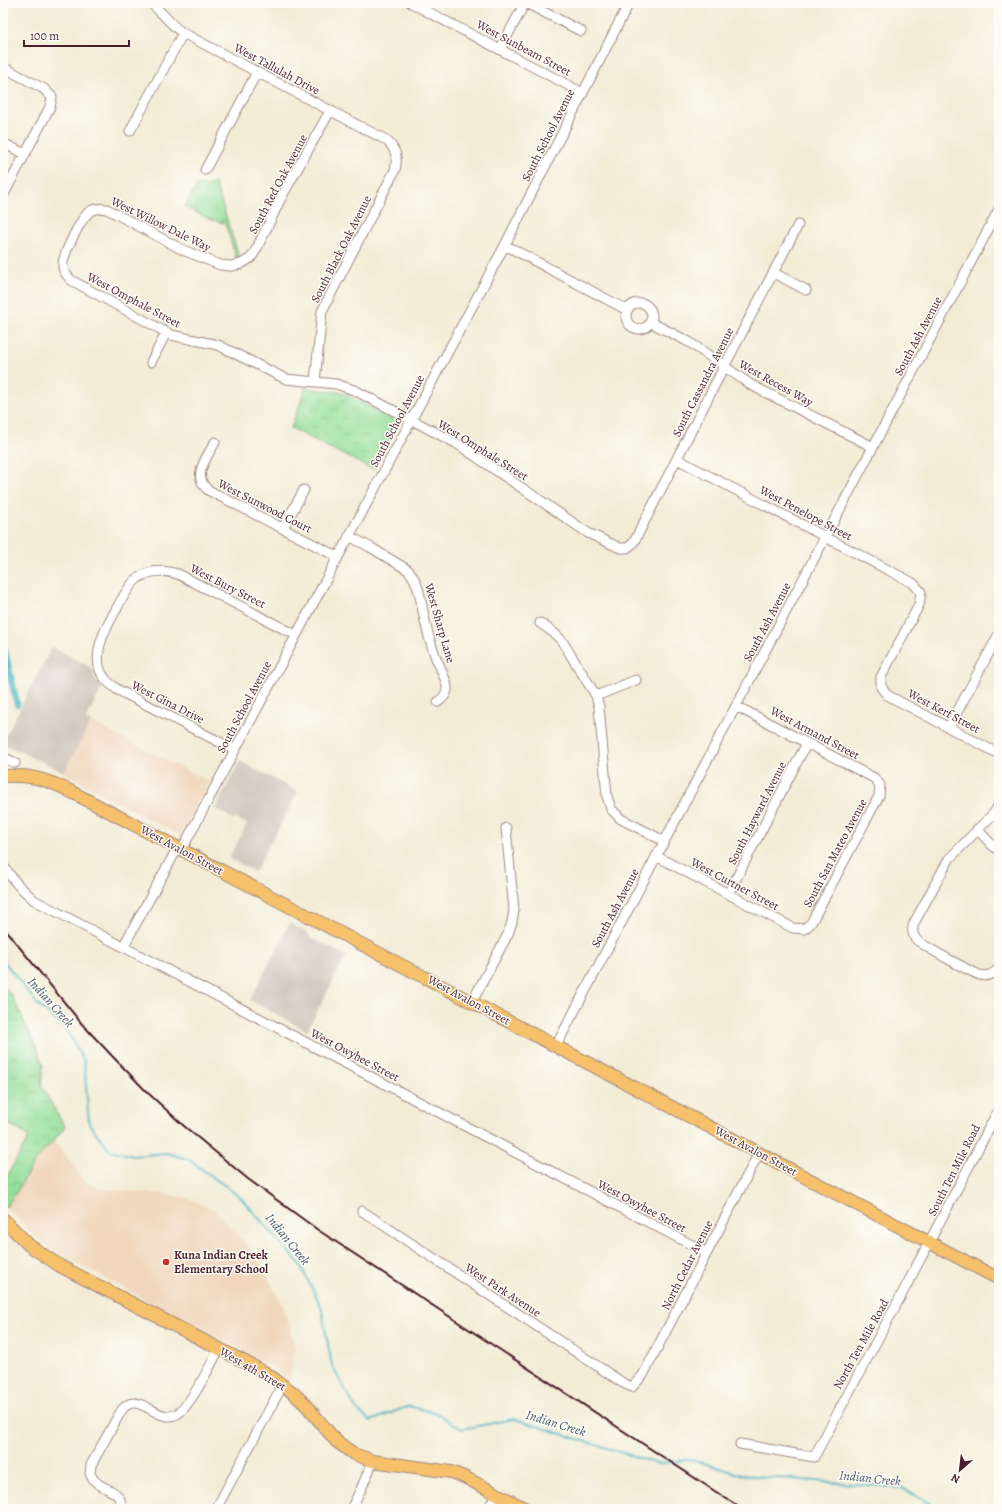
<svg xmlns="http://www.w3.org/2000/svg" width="1002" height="1512" viewBox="0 0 1002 1512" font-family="Alegreya,serif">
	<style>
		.built { fill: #f0d6bc }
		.industrial { fill: #cec2b9 }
		.park { fill: url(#park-crowns); stroke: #707f63 }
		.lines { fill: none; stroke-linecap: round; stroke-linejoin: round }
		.stream { stroke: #45b2c2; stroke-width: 2 }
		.canal { stroke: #45b2c2; stroke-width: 7 }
		.minor-casing { stroke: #9e8680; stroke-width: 11 }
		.major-casing { stroke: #9e8680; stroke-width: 14 }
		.minor { stroke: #fff; stroke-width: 9 }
		.major { stroke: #f6c16b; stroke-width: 12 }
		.rail { stroke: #4a1f2b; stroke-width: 2 }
		.poi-dot { fill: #c8321e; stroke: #fdfcf7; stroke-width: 1.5 }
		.labels { text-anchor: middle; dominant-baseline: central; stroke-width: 3; stroke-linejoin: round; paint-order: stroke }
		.street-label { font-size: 12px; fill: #4a1f2b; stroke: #fdfcf7 }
		.poi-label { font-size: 12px; font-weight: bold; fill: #4a1f2b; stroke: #fdfcf7; text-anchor: start }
		.water-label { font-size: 13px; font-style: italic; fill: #485a67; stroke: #fdfcf7 }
	</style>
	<defs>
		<pattern id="park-crowns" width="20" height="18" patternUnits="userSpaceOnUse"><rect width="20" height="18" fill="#96df9b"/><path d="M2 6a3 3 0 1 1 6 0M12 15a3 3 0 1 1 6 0" fill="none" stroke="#83bf86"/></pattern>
	</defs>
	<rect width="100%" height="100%" fill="#fdfcf7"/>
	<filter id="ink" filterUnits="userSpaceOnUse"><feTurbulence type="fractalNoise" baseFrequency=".025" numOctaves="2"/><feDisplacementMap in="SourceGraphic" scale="8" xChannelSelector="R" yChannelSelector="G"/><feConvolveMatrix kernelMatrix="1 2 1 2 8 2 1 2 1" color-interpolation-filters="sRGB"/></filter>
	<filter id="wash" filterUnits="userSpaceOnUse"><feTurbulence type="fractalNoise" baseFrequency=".012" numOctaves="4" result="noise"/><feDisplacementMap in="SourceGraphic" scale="16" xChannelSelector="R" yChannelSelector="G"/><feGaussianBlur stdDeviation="0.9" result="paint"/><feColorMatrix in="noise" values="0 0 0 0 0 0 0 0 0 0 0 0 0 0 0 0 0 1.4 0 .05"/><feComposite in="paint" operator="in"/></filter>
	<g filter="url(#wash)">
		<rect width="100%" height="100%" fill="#f3ecd5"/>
		<path class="built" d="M91,722L209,782L180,835L90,788L64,772Z
			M54,1140L85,1182L100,1189L166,1194L187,1198L213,1209L237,1234L261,1264L283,1306L295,1347L290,1381L272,1367L54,1251L38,1238L6,1207L17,1191L35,1161Z"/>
		<path class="industrial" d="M52,647L92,668L94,676L102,688L86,719L91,722L64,772L3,744V741Z
			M240,761L298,792L255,872L229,858L247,824L236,818L235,820L215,809Z
			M290,923L308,933L310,937L346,956L307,1031L250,1000Z"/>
		<path class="park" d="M215,183L239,256L236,258L225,223L209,219L185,207L197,185C204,187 209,186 215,183Z
			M304,388L341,392L398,422L373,470L291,428L304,392Z
			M3,985L12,996L37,1048L43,1066L41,1085L65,1127L35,1161L17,1191L6,1207L3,1205V1183L29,1137L13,1126L3,1123Z"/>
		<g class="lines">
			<path class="stream" d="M3,960L38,1005L65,1027L84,1061L89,1124L110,1150L133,1156L167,1153L188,1159L239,1196L299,1263L321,1306L332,1366L356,1409L370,1421L409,1406L438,1414L462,1429L514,1419L658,1464L691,1459L742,1475L902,1488L940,1509"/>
			<path class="canal" d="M3,644L17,704"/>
		</g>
	</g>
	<g filter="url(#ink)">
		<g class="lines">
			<defs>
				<path id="minor" d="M150,3C162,11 170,25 183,33L386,140C396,149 398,157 395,170L322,311L315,382
					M411,3L583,93
					M526,3L581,31
					M500,49L525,3
					M3,67L44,89L52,97L50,107L3,196
					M330,111L282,196L257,248L251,258L241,264L231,266L220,265L183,250L107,209C100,208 95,208 89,212C81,219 61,257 63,267C63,272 68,276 71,280L171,335L218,345L286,379L336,384L354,390L456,443L588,533L620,548H627L631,545L635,540L724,367L798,225
					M130,131L183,33
					M3,143L25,154
					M205,170L257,72
					M505,245L627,310
					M774,273L806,290
					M626 316a13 13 0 1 1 26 0a13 13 0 1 1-26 0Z
					M650,322L689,342L751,385L873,447
					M151,362L166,333
					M215,442C207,458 191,475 208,490L338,557
					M677,459L913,583L921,592L919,605L881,677V687L887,695L999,754
					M283,528L304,490
					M349,536L370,547L408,570C421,584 421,607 426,625C428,636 432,647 436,658C439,665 448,682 447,690C446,695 442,699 438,702
					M540,623L554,633L562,641L590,686L596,696L599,707L607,796L611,809L621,819L664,841
					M596,696L636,680
					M949,727L999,634
					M235,750L118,690C110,684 102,678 99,667C98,660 98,652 100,645C103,632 127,586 137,579C150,569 164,570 178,574L296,635
					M3,757L15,763
					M999,805L994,813L949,859L914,923C912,928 912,933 915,938C919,944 971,972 980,975C987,977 994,974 999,968
					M977,829L992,845L999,850
					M182,849L505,245L629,3
					M656,856L793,928L804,929L811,923L879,796L880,785L874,778L736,706
					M3,866L17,884L34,900L707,1253
					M728,894L807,743
					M123,947L178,847
					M472,1002L508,934L512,922L514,910L506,828
					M556,1046L999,209
					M362,1211L623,1383L632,1387L643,1375L759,1153
					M740,1444L814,1457L902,1294L999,1109
					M121,1509C122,1489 107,1492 96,1482C93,1480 92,1477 90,1474L91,1465L121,1411C137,1387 157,1425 177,1414C190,1407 211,1364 219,1349
					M216,1509L283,1384
					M351,1509L361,1489L373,1461
					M488,1509L497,1493"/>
				<path id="major" d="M3,776C29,775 42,778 66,789L999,1279
					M3,1219L29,1245L60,1266L266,1373L292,1392L306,1405L336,1441L354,1454L373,1461L451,1472L464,1477L526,1509"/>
			</defs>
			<use href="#minor" class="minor-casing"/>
			<use href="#major" class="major-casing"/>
			<use href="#minor" class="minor"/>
			<use href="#major" class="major"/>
			<path class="rail" d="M3,927L82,1024L115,1059L148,1093L184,1126L248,1179L318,1230L742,1509"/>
		</g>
	</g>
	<circle class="poi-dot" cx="166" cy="1262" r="4"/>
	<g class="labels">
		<g class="street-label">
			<text transform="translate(524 48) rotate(28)">West Sunbeam Street</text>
			<text transform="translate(277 69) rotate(28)">West Tallulah Drive</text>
			<text transform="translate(548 135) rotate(-63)">South School Avenue</text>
			<text transform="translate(278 184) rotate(-62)">South Red Oak Avenue</text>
			<text transform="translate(161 224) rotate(26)">West Willow Dale Way</text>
			<text transform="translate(341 249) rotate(-63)">South Black Oak Avenue</text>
			<text transform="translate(134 300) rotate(28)">West Omphale Street</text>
			<text transform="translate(918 336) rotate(-62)">South Ash Avenue</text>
			<text transform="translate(703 382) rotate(-63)">South Cassandra Avenue</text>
			<text transform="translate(776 383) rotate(29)">West Recess Way</text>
			<text transform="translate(397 421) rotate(-62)">South School Avenue</text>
			<text transform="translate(483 450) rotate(32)">West Omphale Street</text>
			<text transform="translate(265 506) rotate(27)">West Sunwood Court</text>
			<text transform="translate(806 513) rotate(28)">West Penelope Street</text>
			<text transform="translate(228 586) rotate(27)">West Bury Street</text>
			<text transform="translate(767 622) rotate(-62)">South Ash Avenue</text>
			<text transform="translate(440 623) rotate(74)">West Sharp Lane</text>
			<text transform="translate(168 702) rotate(27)">West Gina Drive</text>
			<text transform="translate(244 707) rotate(-62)">South School Avenue</text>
			<text transform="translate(944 711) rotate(28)">West Kerf Street</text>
			<text transform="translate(815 733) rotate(28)">West Armand Street</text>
			<text transform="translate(757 813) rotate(-63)">South Hayward Avenue</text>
			<text transform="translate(182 850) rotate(28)">West Avalon Street</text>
			<text transform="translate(835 853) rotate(-62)">South San Mateo Avenue</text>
			<text transform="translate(735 884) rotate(28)">West Curtner Street</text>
			<text transform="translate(615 908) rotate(-62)">South Ash Avenue</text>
			<text transform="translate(469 1000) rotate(28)">West Avalon Street</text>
			<text transform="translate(355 1055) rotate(28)">West Owyhee Street</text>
			<text transform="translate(756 1151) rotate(28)">West Avalon Street</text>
			<text transform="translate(954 1170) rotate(-63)">South Ten Mile Road</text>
			<text transform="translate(642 1206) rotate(28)">West Owyhee Street</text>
			<text transform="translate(687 1265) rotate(-63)">North Cedar Avenue</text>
			<text transform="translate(503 1290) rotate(33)">West Park Avenue</text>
			<text transform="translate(861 1344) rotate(-61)">North Ten Mile Road</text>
			<text transform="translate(253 1369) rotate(30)">West 4th Street</text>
		</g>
		<g class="poi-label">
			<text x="174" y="1255">Kuna Indian Creek<tspan x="174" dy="14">Elementary School</tspan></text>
		</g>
		<g class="water-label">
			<text transform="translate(51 1002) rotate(48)">Indian Creek</text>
			<text transform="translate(288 1239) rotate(51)">Indian Creek</text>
			<text transform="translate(556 1423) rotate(17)">Indian Creek</text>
			<text transform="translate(870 1478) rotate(6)">Indian Creek</text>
		</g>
	</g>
	<rect width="1002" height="1512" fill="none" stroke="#fdfcf7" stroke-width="16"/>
	<g transform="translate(960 1470) rotate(208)" stroke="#fdfcf7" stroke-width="3" paint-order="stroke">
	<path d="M0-3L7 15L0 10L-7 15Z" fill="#4a1f2b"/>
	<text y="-6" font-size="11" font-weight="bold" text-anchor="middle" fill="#4a1f2b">N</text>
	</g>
	<path d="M24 40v6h105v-6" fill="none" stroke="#4a1f2b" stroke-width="2"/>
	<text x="30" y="40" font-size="12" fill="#4a1f2b" stroke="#fdfcf7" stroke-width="3" paint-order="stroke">100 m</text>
</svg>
